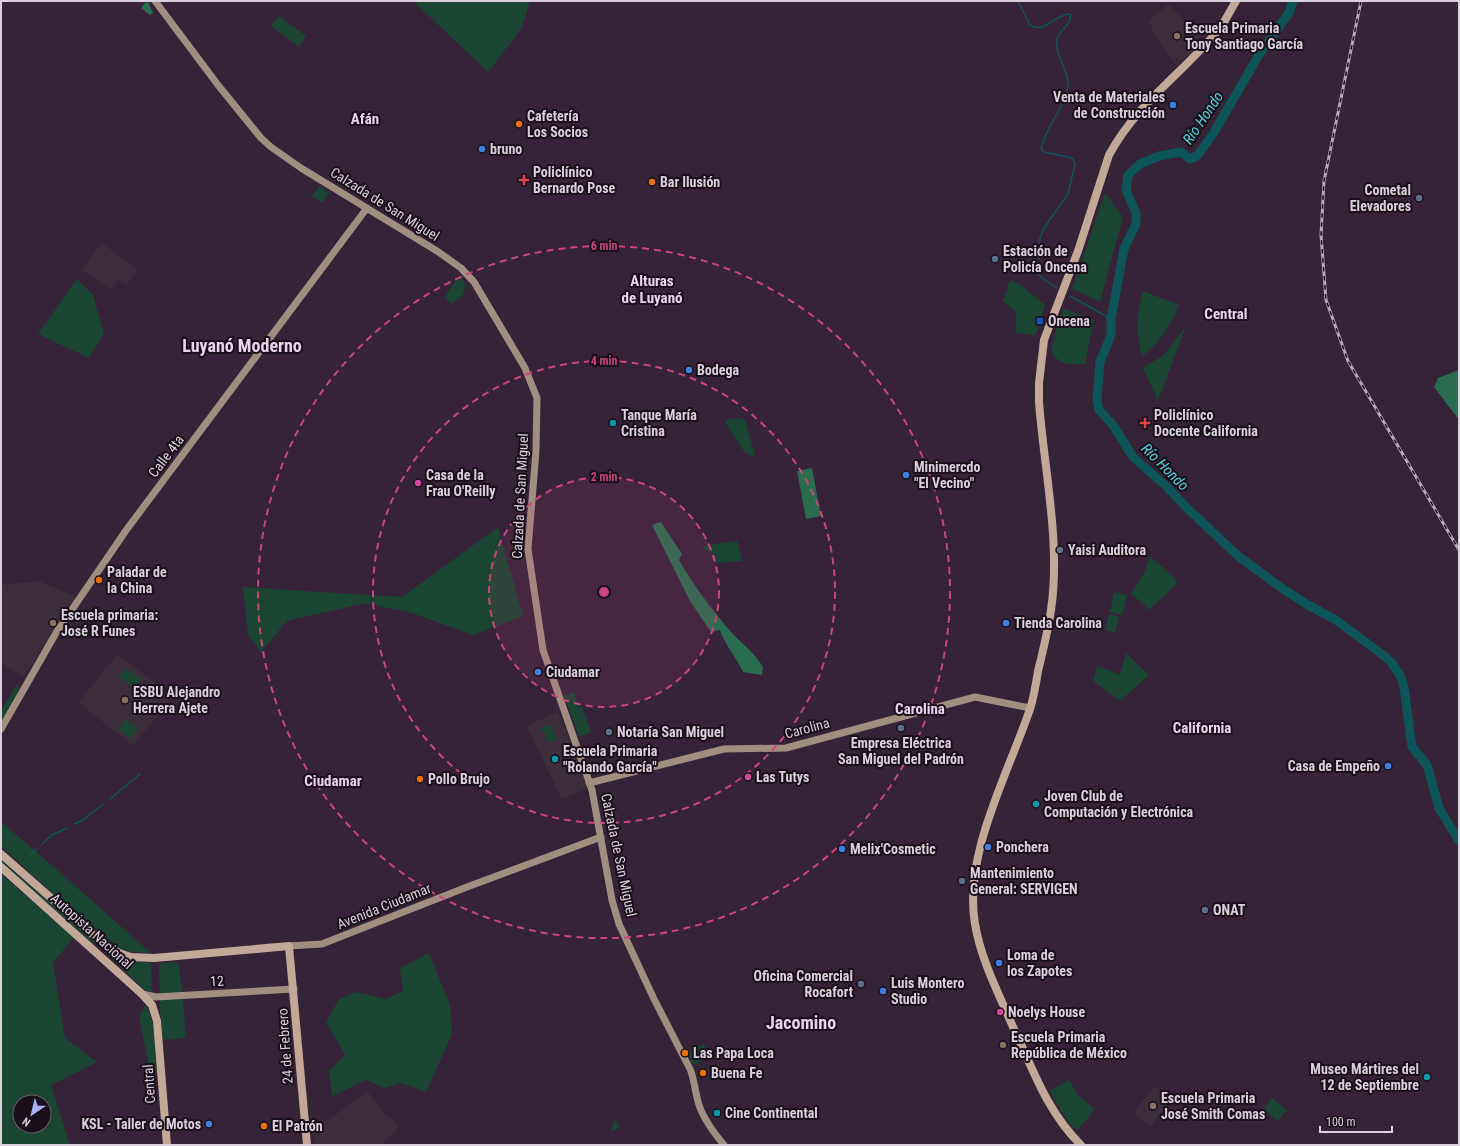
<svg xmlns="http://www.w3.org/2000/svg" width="1460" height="1146" viewBox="0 0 1460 1146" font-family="'Roboto Condensed',sans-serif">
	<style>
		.education { fill: #3c2d3a }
		.green { fill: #194532; fill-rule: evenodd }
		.forest { fill: #2a6c4f }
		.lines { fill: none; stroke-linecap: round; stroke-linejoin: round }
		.stream { stroke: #0d545b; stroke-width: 1.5 }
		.river { stroke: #0d545b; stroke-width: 9 }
		.secondary { stroke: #a28d81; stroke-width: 7 }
		.primary { stroke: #c3a898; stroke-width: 8 }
		.rail-casing { stroke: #b7a9b8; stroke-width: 3 }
		.rail { stroke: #19101a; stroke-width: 1.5; stroke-dasharray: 4.5; stroke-linecap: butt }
		.ring { fill: none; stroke: #c8467b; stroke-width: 2; stroke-dasharray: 7 5 }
		.education-dot { fill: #8d6e63; stroke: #19101a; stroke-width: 1.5 }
		.shop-dot { fill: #3f7fe0; stroke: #19101a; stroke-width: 1.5 }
		.food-dot { fill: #e8710a; stroke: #19101a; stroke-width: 1.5 }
		.health-dot { fill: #e0444e; stroke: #19101a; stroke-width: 1.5 }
		.service-dot { fill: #5c6f8a; stroke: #19101a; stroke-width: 1.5 }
		.transit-dot { fill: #1a4fb4; stroke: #19101a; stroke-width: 1.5 }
		.culture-dot { fill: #0f9aa8; stroke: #19101a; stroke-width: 1.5 }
		.hotel-dot { fill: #d1479c; stroke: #19101a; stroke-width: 1.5 }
		.labels { text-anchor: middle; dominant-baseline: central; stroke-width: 4; stroke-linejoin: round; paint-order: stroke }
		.poi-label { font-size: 14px; font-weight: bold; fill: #dbcfdc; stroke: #19101a; text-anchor: start }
		.street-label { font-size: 14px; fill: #dbcfdc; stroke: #19101a }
		.water-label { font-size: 15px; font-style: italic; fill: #54d3e0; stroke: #19101a }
		.neighbourhood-label { font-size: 15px; font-weight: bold; fill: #ebd2ed; stroke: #19101a }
		.district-label { font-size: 18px; font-weight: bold; fill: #ebd2ed; stroke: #19101a }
		.centre { fill: #c8467b; stroke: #19101a; stroke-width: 2 }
		.ring-label { font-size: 12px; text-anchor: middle; font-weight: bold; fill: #c8467b; stroke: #19101a; stroke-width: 4; stroke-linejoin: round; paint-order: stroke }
	</style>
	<rect width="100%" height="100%" fill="#362338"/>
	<path class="education" d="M1169,4L1203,41L1177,66L1153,32L1149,21Z
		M102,243L138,270L126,285L118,280L111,289L81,270Z
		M39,581L76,597L24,677L1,663V585Z
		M117,655L155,682L160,690L172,698L133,746L78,702Z
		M558,712L589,788L562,799L526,726Z
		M1154,1086L1172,1099L1151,1126L1134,1113Z
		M368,1092L383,1113L398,1124L396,1132L380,1145H316L310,1124L328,1120Z"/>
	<path class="green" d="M413,1H530L522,28L488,72Z
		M279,16L306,36L299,47L271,26Z
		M319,186L329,193L322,203L312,196Z
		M1105,193L1123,217L1100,302L1072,289Z
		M459,276L466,284L463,295L452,304L444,298Z
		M77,279L93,295L104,334L89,358L38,334Z
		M1010,280L1021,285L1045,305L1036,334L1034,335L1016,333V312L1003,301Z
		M1143,291L1179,305C1170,328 1160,341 1142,357C1136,332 1136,317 1143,291Z
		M1064,309L1094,320L1085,364C1068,364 1061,367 1051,351L1056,329Z
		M1186,326L1158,401L1143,368L1164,355Z
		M738,418L745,420L755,455L753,457L745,453L725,422L726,420Z
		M498,527L523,616L473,635L412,613L366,603L287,621L261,652L248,635L243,587L402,597Z
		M737,541L742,561L715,563V555L704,549V546Z
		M1150,556L1175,578L1177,581L1176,585L1149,610L1131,593L1144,574Z
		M1114,592L1127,595L1122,615L1110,612Z
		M1109,614L1119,617L1115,633L1105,630Z
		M1126,653L1149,675L1120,701L1093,681L1097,666L1120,675Z
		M126,668L141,679L134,688L119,677Z
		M17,685L20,689L1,723V711Z
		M574,692L579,707L582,706L591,732L579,737L564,696Z
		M126,719L138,729L130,739L118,729Z
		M550,724L557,739L549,743L541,728Z
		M1,822L47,861L151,953L123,951L60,900L1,846Z
		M1,860L95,942L93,944L1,863Z
		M1,874L74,937L53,963L65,1038L97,1062L51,1085L70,1145H1ZM20,1102H44V1126H20Z
		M360,915L363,923L353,926L350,920Z
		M104,951L121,959L151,963L152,995L143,989Z
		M429,953L450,1005L452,1034L426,1092L401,1083L385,1088L366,1080L332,1096L329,1071L345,1055L326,1022L339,999L356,992L386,999L403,991L400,968Z
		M178,962L182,989L186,1038L163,1040L160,1009L159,965L161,963Z
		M146,1004L154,1026L157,1073L149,1066L140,1022L139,1016Z
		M704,1044L710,1057L693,1065L687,1052Z
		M1069,1080L1079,1096L1095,1109L1077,1131L1069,1123L1049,1091Z
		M1272,1098L1287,1110L1278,1121L1263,1110Z
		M616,1118L620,1128L610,1132Z"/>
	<path class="forest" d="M148,2L153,13L150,15L141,8L145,3Z
		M1459,370V420L1434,387L1438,378Z
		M812,468L821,516L806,519L797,471Z
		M661,522L682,554L679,560C694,586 712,610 732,633C744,646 754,652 763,667L762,675L743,672C736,657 725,645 720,630L711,632L690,601L652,525Z"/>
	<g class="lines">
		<path class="stream" d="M1018,1L1030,25C1043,35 1057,13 1070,14C1073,25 1059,29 1057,39C1054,55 1068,68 1068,84C1067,107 1045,126 1041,149L1044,152L1072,158L1075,164L1068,194L1044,228L1040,238L1037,265L1038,273L1042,278L1057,288
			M1070,296L1111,319
			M110,799L140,774
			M74,824L83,820L103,804
			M42,844L52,835L67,828
			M30,855L36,849"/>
		<path class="river" d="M1293,1L1289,13L1260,53L1213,134L1203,148L1197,156L1190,159L1181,152L1159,156L1140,164L1128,175L1126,190L1136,213V224L1124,249L1111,319V335L1100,362L1097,400L1099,410L1113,425L1133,457L1167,487L1187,508L1238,556L1283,589L1308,605L1336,620L1383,655L1392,663L1401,677L1404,687L1412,747L1427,765L1439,808L1459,841"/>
		<path class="secondary" d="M155,1L218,85L261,138L271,147L301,168L437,251L461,268L474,282L525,368L537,398L536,451L528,549L543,650L592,790L612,900L619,924L654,999L690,1069C695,1081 695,1093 699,1105C704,1120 714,1133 724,1145
			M1,729L56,633L127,529L367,208
			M589,783L724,749L786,748L975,697L1030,708
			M289,946L322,944L467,887L601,837
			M142,994L156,997L294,989"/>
		<path class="primary" d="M1,854L100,941L119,953L131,957L154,958L289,946L307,1145
			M1,867L142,994L152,1005L157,1021L167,1145
			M1081,1145C1047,1112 1033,1069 1013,1027C999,994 981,960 975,924C963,855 1008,774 1030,709C1034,697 1036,684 1038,671C1043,651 1048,630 1051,610C1061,543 1044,469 1039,402V383L1044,340L1078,251L1109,155C1136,105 1179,76 1215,34L1224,22L1236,1"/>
		<defs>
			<path id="rail" d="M1361,1L1324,181L1321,235L1326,300L1348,361L1459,550"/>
		</defs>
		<use href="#rail" class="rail-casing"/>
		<use href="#rail" class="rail"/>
	</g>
	<circle cx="604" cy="592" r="115" fill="#c8467b" fill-opacity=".12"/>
	<g class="ring">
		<circle cx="604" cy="592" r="115"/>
		<circle cx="604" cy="592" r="231"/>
		<circle cx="604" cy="592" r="346"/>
	</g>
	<g class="education-dot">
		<circle cx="1177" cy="36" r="4"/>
		<circle cx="53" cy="623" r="4"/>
		<circle cx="125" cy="700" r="4"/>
		<circle cx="1003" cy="1045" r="4"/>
		<circle cx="1153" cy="1106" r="4"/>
	</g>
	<g class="shop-dot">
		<circle cx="1173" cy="105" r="4"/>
		<circle cx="482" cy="149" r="4"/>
		<circle cx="689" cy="370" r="4"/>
		<circle cx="906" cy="475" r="4"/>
		<circle cx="1006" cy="623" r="4"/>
		<circle cx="538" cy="672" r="4"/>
		<circle cx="1388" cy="766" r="4"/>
		<circle cx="988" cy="847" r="4"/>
		<circle cx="842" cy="849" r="4"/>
		<circle cx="999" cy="963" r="4"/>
		<circle cx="883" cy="991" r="4"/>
		<circle cx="209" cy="1124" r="4"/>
	</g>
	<g class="food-dot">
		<circle cx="519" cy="124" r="4"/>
		<circle cx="652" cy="182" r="4"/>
		<circle cx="99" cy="580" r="4"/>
		<circle cx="420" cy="779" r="4"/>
		<circle cx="685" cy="1053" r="4"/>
		<circle cx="703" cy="1073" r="4"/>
		<circle cx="264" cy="1126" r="4"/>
	</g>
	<g class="health-dot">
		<path d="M522 174h4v4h4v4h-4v4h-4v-4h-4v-4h4z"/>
		<path d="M1143 417h4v4h4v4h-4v4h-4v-4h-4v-4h4z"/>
	</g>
	<g class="service-dot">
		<circle cx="1419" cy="198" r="4"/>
		<circle cx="995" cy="259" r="4"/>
		<circle cx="1060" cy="550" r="4"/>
		<circle cx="901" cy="728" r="4"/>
		<circle cx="609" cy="732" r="4"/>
		<circle cx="962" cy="881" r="4"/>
		<circle cx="1205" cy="910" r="4"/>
		<circle cx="861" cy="984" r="4"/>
	</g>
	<rect class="transit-dot" x="1036" y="317" width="8" height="8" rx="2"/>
	<g class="culture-dot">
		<circle cx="613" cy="423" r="4"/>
		<circle cx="555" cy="759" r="4"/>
		<circle cx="1036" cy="804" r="4"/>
		<circle cx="1427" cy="1077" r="4"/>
		<circle cx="717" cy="1113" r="4"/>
	</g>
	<g class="hotel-dot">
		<circle cx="418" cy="483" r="4"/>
		<circle cx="748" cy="777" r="4"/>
		<circle cx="1000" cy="1012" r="4"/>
	</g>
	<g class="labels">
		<g class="poi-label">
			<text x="1185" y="28">Escuela Primaria<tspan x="1185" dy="16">Tony Santiago García</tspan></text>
			<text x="1165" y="97" text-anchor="end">Venta de Materiales<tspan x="1165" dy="16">de Construcción</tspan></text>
			<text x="527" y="116">Cafetería<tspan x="527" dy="16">Los Socios</tspan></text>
			<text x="490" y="149">bruno</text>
			<text x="533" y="172">Policlínico<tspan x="533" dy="16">Bernardo Pose</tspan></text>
			<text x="660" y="182">Bar Ilusión</text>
			<text x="1411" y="190" text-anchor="end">Cometal<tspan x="1411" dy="16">Elevadores</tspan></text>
			<text x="1003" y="251">Estación de<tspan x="1003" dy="16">Policía Oncena</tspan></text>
			<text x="1048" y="321">Oncena</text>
			<text x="697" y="370">Bodega</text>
			<text x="621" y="415">Tanque María<tspan x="621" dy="16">Cristina</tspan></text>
			<text x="1154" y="415">Policlínico<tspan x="1154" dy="16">Docente California</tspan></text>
			<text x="914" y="467">Minimercdo<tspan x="914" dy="16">"El Vecino"</tspan></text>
			<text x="426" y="475">Casa de la<tspan x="426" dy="16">Frau O'Reilly</tspan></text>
			<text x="1068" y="550">Yaisi Auditora</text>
			<text x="107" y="572">Paladar de<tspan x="107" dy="16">la China</tspan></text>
			<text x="61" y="615">Escuela primaria:<tspan x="61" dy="16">José R Funes</tspan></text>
			<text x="1014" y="623">Tienda Carolina</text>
			<text x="546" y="672">Ciudamar</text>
			<text x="133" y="692">ESBU Alejandro<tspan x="133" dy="16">Herrera Ajete</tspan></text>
			<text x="617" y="732">Notaría San Miguel</text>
			<text x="901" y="743" text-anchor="middle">Empresa Eléctrica<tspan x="901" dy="16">San Miguel del Padrón</tspan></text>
			<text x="563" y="751">Escuela Primaria<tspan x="563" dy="16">"Rolando García"</tspan></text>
			<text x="1380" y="766" text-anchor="end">Casa de Empeño</text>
			<text x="756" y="777">Las Tutys</text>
			<text x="428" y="779">Pollo Brujo</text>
			<text x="1044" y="796">Joven Club de<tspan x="1044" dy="16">Computación y Electrónica</tspan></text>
			<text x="996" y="847">Ponchera</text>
			<text x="850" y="849">Melix'Cosmetic</text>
			<text x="970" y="873">Mantenimiento<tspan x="970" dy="16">General: SERVIGEN</tspan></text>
			<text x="1213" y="910">ONAT</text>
			<text x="1007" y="955">Loma de<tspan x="1007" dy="16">los Zapotes</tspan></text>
			<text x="853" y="976" text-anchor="end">Oficina Comercial<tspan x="853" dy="16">Rocafort</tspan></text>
			<text x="891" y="983">Luis Montero<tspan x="891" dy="16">Studio</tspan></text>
			<text x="1008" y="1012">Noelys House</text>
			<text x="1011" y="1037">Escuela Primaria<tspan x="1011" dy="16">República de México</tspan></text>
			<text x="693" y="1053">Las Papa Loca</text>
			<text x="1419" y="1069" text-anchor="end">Museo Mártires del<tspan x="1419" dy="16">12 de Septiembre</tspan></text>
			<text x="711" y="1073">Buena Fe</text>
			<text x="1161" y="1098">Escuela Primaria<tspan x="1161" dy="16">José Smith Comas</tspan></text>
			<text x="725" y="1113">Cine Continental</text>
			<text x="201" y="1124" text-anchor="end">KSL - Taller de Motos</text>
			<text x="272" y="1126">El Patrón</text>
		</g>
		<g class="street-label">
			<text transform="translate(385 204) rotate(32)">Calzada de San Miguel</text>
			<text transform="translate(166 456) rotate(-53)">Calle 4ta</text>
			<text transform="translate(520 496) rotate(-87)">Calzada de San Miguel</text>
			<text transform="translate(807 728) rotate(-15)">Carolina</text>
			<text transform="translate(619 855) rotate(78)">Calzada de San Miguel</text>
			<text transform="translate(384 906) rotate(-22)">Avenida Ciudamar</text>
			<text transform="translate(92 931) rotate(42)">Autopista Nacional</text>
			<text transform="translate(217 981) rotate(-3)">12</text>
			<text transform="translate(285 1046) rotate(-94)">24 de Febrero</text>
			<text transform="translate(149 1084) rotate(-94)">Central</text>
		</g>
		<g class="water-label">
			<text transform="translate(1203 118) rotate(-56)">Río Hondo</text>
			<text transform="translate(1165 467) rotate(45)">Río Hondo</text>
		</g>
		<g class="neighbourhood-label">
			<text x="365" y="119">Afán</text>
			<text x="652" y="281">Alturas<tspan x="652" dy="17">de Luyanó</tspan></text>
			<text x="1226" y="314">Central</text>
			<text x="920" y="709">Carolina</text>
			<text x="1202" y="728">California</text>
			<text x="333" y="781">Ciudamar</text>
		</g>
		<g class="district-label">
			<text x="242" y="345">Luyanó Moderno</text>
			<text x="801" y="1022">Jacomino</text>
		</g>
	</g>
	<circle cx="604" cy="592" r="6" class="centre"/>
	<g class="ring-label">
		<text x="604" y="250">6 min</text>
		<text x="604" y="365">4 min</text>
		<text x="604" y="481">2 min</text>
	</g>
	<rect width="1460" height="1146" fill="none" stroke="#dbcfdc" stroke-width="4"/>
	<g transform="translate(32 1114) rotate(215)"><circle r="19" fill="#19101a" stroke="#675c68"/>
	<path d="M0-3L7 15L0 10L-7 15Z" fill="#a9b0fc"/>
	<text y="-6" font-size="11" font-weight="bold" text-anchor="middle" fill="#dbcfdc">N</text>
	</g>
	<path d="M1320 1126v6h72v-6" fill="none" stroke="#dbcfdc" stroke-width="2"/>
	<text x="1326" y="1126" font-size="12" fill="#dbcfdc" stroke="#19101a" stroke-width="3" paint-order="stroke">100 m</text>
</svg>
